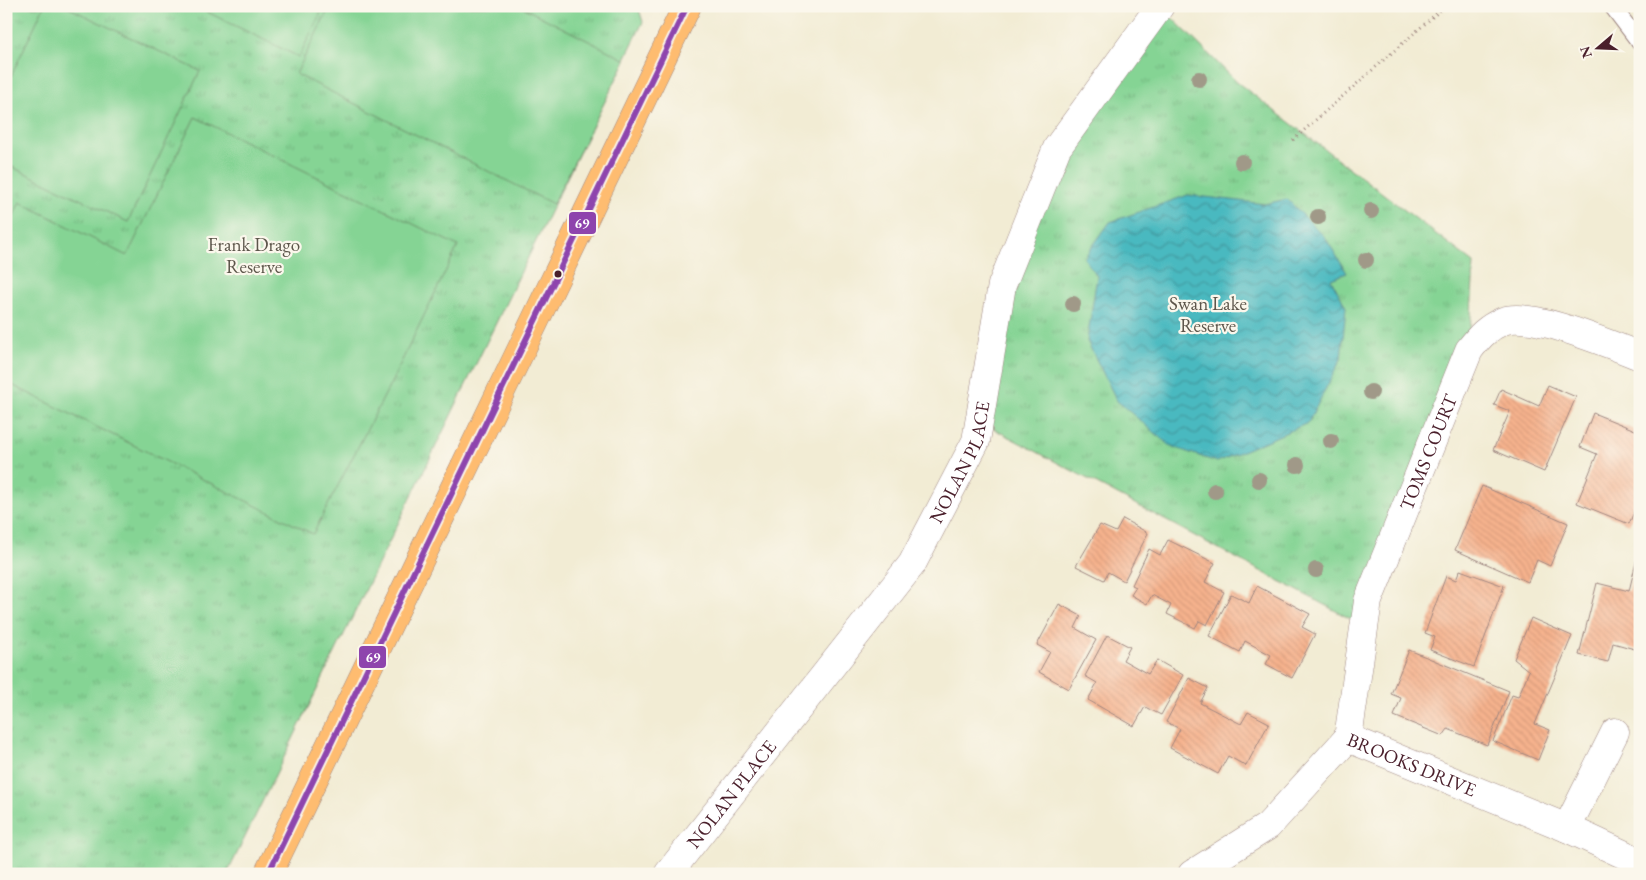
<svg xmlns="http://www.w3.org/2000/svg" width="1646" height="880" viewBox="0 0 1646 880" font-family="'EB Garamond',serif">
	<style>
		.grass { fill: url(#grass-tufts); stroke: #687a60 }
		.pitch { fill: #85d494; stroke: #687a60 }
		.water { fill: url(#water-waves); stroke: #4a6c76 }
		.building { fill: url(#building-back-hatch) }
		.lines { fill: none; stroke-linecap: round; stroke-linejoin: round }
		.lane-casing { stroke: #9e8680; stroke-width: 18 }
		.street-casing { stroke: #9e8680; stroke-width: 29 }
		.primary-casing { stroke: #9e8680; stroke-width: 29 }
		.path { stroke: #9e8680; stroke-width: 3; stroke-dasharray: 1 4; stroke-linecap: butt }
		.lane { stroke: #fff; stroke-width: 16 }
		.street { stroke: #fff; stroke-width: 28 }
		.primary { stroke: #febc70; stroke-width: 28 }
		.bus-1-casing { stroke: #fbf7ec; stroke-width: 10 }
		.bus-1 { stroke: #8e44ad; stroke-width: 6 }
		.tree { fill: #a09988 }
		.bus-dot { fill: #4a1f2b; stroke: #fbf7ec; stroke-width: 2 }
		.labels { text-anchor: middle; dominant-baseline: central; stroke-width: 4.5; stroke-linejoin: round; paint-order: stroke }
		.park-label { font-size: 19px; fill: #5c554a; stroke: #fbf7ec }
		.street-label { font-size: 19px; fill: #4a1f2b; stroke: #fbf7ec }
		.line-badge { stroke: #fbf7ec; stroke-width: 2 }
		.badge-label { font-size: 14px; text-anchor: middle; font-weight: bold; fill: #fff }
	</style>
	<defs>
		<pattern id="grass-tufts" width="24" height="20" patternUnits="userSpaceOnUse" patternTransform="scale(1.25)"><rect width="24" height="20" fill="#85d494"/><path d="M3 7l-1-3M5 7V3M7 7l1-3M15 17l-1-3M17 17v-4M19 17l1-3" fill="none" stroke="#74b680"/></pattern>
		<pattern id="water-waves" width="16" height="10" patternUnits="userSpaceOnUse" patternTransform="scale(1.25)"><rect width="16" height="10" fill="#4ab9c0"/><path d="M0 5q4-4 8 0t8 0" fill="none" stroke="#40969c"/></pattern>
		<pattern id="building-back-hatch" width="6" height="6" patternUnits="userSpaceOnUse" patternTransform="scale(1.25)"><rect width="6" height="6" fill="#f6b28d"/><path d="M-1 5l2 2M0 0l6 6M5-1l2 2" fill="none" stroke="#d4997a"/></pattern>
	</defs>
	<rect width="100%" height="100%" fill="#fbf7ec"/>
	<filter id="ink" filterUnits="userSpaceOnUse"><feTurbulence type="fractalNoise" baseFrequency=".02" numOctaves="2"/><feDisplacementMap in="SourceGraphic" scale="10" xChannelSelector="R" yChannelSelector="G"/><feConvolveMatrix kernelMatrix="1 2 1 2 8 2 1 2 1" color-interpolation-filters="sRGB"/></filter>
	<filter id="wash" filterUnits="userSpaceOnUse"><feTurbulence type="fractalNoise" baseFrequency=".0096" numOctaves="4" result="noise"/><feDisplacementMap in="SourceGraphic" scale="20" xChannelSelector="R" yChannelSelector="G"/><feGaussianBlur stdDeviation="1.12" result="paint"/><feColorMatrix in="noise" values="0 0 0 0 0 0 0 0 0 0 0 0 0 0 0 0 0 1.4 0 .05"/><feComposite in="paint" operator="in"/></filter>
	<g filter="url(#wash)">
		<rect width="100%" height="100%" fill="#f2ecd4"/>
		<path class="grass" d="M6,6H638L643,22L227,874H6Z
			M1160,6L1238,83L1474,263L1469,350L1364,626L979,421L1002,285L1057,148Z"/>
		<path class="pitch" d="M44,6H65L200,71L128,222L6,164V87Z
			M195,6H324L299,57Z
			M330,6H520L626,60L553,204L296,74Z
			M195,117L458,246L390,385L313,534L6,382V232L20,202L127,256Z"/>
		<path class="water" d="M1188,195L1265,204L1287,199L1325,237L1347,273L1331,279L1346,307L1341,359L1308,423L1217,462L1170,446L1117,401L1087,341L1097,276L1084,258L1110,222Z"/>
		<g id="blocks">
			<path class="building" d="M1548,385L1576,397L1544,472L1493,450L1510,411L1494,405L1501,389L1539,406Z
				M1593,413L1640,432V498L1629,524L1577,503L1597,454L1580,447Z
				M1482,486L1568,523L1550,566L1537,560L1528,582L1455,550Z
				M1123,519L1148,533L1124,581L1108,572L1104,580L1076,566L1100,525L1116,532Z
				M1168,540L1215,563L1205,582L1224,592L1207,625L1199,621L1195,628L1167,614L1171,605L1152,595L1147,604L1131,595L1136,587L1132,585L1149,549L1160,555Z
				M1637,558H1640V643L1638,650L1613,643L1608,662L1579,655L1597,583L1629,591Z
				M1460,570L1504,586L1474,667L1430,650L1435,637L1425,633L1446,576L1456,580Z
				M1257,586L1310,614L1302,627L1315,634L1292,678L1266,664L1271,655L1245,641L1240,652L1209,636L1231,594L1249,603Z
				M1059,604L1081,616L1075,628L1096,640L1069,689L1039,672L1050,652L1037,645Z
				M1531,618L1572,636L1535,724L1550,730L1538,760L1493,741L1512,695L1518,697L1529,671L1514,659Z
				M1107,635L1130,647L1123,660L1148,674L1157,660L1183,675L1161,715L1145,707L1134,726L1088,700L1097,683L1085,676Z
				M1409,650L1509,691L1487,745L1448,729L1443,736L1394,716L1401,698L1391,694Z
				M1189,678L1208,688L1200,703L1241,724L1248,712L1269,723L1246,766L1228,756L1218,774L1170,748L1180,729L1166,722Z"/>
		</g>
	</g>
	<g filter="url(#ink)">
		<use href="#blocks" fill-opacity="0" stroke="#9e8680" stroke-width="1"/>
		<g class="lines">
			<defs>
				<path id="lane" d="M1612,6L1640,43"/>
				<g id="street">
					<path id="s1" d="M1348,738L1368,601L1469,350C1480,336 1487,328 1503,321C1530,310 1611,345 1640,356"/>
					<path id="s2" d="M1348,738L1567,828L1640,862"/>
					<path d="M1567,828L1615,732"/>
					<path id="s3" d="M668,874L912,564L976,441L1002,285L1057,148L1160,6"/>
					<path d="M1192,874L1268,826L1348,738"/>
				</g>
				<path id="primary" d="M268,874L687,6"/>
			</defs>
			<use href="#lane" class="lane-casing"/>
			<use href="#street" class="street-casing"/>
			<use href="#primary" class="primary-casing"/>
			<path class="path" d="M1293,140L1445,6"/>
			<use href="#lane" class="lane"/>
			<use href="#street" class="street"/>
			<use href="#primary" class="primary"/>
			<defs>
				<path id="bus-1" d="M268,874L687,6"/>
			</defs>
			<use href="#bus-1" class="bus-1-casing"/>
			<use href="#bus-1" class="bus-1"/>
		</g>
		<g class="tree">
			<circle cx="1199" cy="79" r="8"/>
			<circle cx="1242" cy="162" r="8"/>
			<circle cx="1371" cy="211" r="8"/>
			<circle cx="1318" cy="217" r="8"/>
			<circle cx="1366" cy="260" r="8"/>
			<circle cx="1073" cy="304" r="8"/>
			<circle cx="1371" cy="392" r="8"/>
			<circle cx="1331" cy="441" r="8"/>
			<circle cx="1297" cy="465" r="8"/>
			<circle cx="1259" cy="480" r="8"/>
			<circle cx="1215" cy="491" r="8"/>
			<circle cx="1316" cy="570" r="8"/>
		</g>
	</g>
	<circle class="bus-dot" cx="558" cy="274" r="4.5"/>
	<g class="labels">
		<g class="park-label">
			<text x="254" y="244">Frank Drago<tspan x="254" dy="22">Reserve</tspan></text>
			<text x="1208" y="303">Swan Lake<tspan x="1208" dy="22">Reserve</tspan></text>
		</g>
		<g class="street-label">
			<text stroke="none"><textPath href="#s1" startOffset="299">TOMS COURT</textPath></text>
			<text stroke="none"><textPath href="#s3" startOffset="508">NOLAN PLACE</textPath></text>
			<text stroke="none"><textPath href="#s2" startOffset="69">BROOKS DRIVE</textPath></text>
			<text stroke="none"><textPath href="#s3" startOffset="102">NOLAN PLACE</textPath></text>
		</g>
	</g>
	<g class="line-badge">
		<rect x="568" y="211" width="29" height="24" rx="5" fill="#8e44ad"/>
		<rect x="358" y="645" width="29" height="24" rx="5" fill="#8e44ad"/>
	</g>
	<g class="badge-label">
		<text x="582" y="228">69</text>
		<text x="373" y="662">69</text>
	</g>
	<rect width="1646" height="880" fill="none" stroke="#fbf7ec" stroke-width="25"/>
	<g transform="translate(1598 48) rotate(251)" stroke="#fbf7ec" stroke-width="4" paint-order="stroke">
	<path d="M0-4L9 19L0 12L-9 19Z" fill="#4a1f2b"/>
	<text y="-8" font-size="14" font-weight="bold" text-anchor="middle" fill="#4a1f2b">N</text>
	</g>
</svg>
